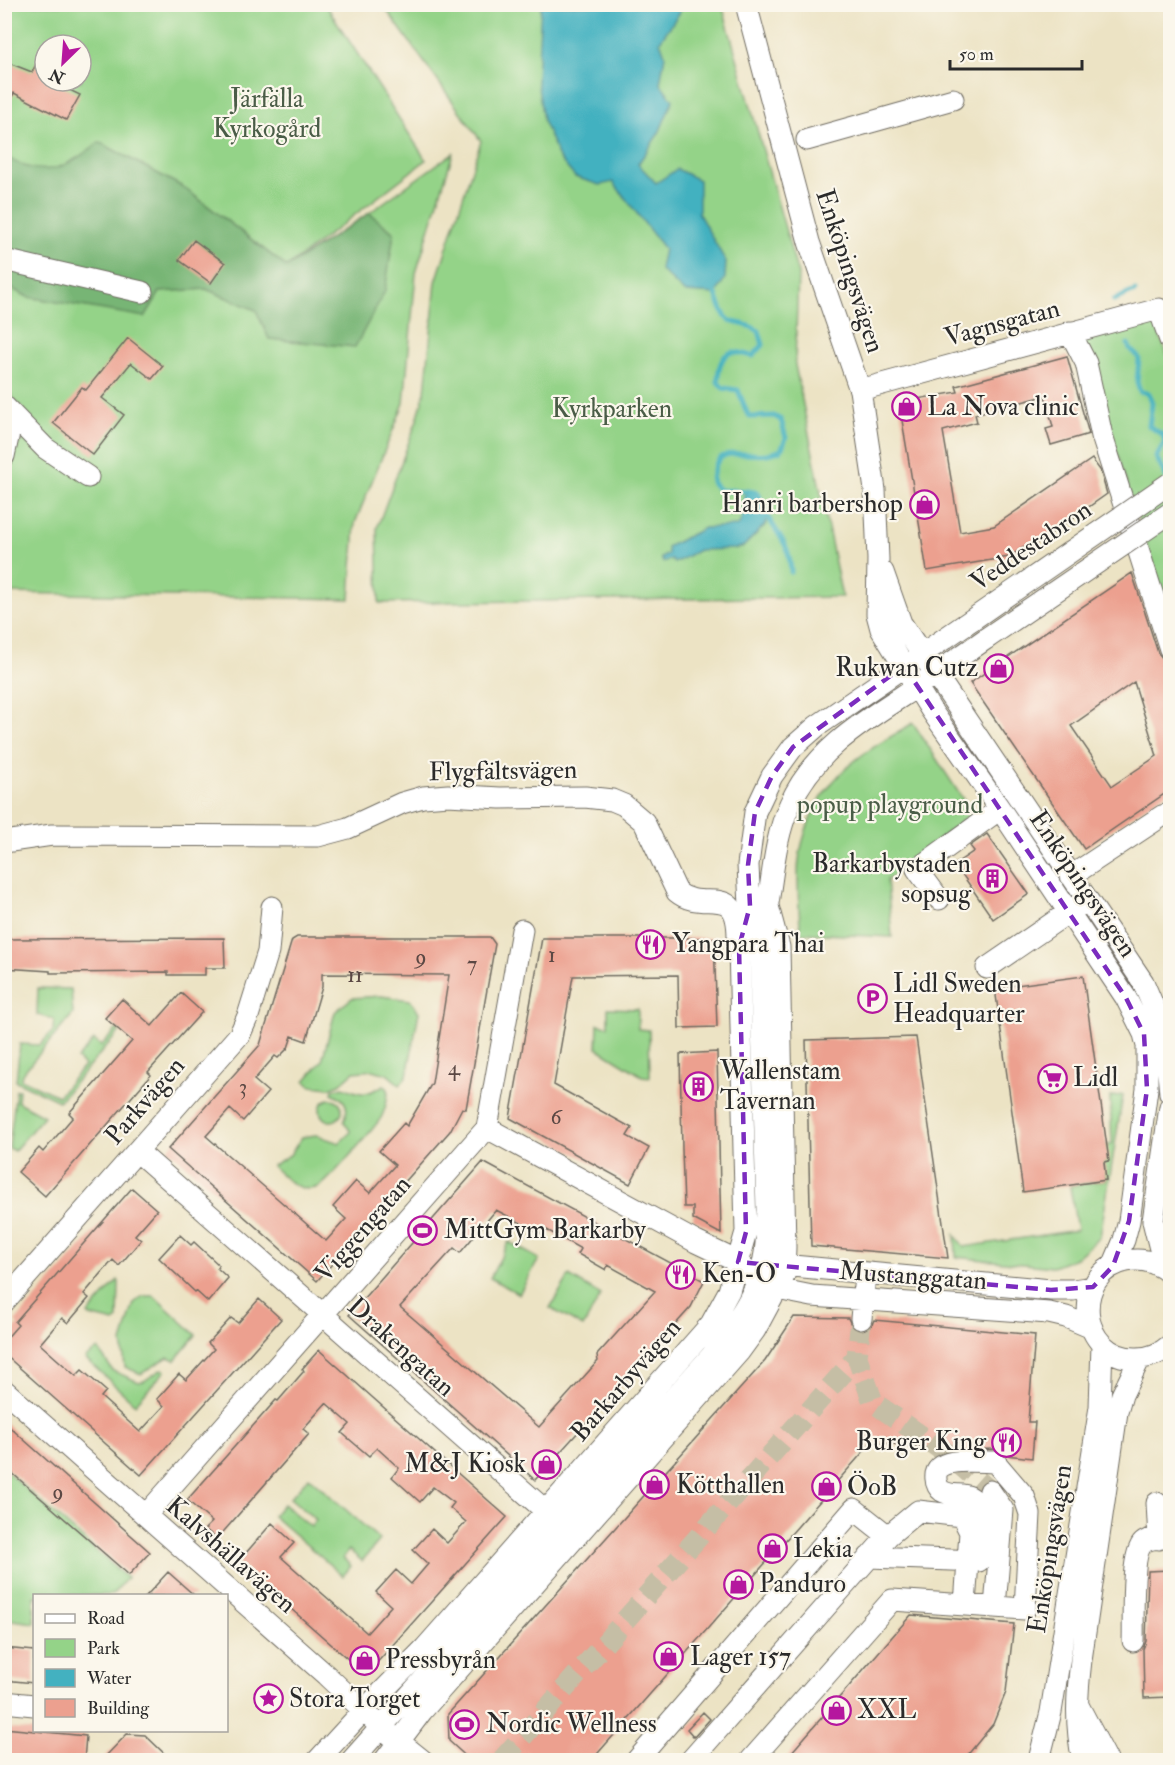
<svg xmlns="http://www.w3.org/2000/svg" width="1175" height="1765" viewBox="0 0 1175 1765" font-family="'IM FELL Double Pica',serif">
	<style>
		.green { fill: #94d388; stroke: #607f5a; stroke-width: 1.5; fill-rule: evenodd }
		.forest { fill: #77b574; stroke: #517050; stroke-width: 1.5 }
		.water { fill: #43b1c0; stroke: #376e76; stroke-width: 1.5 }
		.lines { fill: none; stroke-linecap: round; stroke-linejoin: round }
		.stream { stroke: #43b1c0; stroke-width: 5 }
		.building { fill: #eca08f; fill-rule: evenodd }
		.minor-tunnel { stroke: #c5bea5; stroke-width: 21; stroke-dasharray: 21 10; stroke-linecap: butt }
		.minor-casing { stroke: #6f6b61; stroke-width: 23 }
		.minor { stroke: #fff; stroke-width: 21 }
		.minor-bridge-casing { stroke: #6f6b61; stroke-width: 23; stroke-linecap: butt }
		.minor-bridge { stroke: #fff; stroke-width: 21 }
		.marked { fill: none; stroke: #7b2cbf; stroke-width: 4.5; stroke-dasharray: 12 8; stroke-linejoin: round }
		.labels { text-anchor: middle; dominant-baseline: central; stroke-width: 4.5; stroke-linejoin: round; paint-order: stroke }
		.number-label { font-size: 22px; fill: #5b4844 }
		.park-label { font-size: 26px; fill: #4a5d47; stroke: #fbf7ec }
		.street-label { font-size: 26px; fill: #2b2b2b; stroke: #fbf7ec }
		.poi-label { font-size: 26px; fill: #2b2b2b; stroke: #fbf7ec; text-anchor: start }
	</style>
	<rect width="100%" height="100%" fill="#fbf7ec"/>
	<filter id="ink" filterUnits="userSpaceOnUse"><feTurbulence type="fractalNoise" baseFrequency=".0167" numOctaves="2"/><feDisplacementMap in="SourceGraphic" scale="12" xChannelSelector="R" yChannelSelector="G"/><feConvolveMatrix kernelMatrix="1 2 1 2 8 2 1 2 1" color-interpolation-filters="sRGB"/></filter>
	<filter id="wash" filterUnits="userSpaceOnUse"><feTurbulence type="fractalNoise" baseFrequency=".008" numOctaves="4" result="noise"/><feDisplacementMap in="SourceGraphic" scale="24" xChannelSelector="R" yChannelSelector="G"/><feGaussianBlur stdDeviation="1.35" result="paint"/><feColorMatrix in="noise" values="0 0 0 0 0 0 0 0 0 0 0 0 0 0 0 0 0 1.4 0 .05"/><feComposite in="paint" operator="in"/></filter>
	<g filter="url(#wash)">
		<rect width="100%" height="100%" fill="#ece3c4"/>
		<path class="green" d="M4,5H326L426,160L287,267L183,187L5,251ZM45,45H81V81H45Z
			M383,5H722L798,274L795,365L842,597L379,603L377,528L417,420L425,392L436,282L481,141Z
			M453,153L416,273L404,403L355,523L350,599L5,593V486L12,449L38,428L5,388L4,285L28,297L206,289L256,310L394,233L369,213Z
			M1154,322L1170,361V617L1081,342Z
			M913,723L972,813L887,880L892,937L800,933C800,909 796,883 799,859C805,822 822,788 851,764C869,748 893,736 913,723Z
			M38,988L71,989L73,1014L22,1074L21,1079L58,1096L84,1066L77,1059L94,1040L101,1046L117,1029L120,1031L59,1101L16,1081L20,1044L40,1045L53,1031L54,1019L37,1015Z
			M381,996L410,1000L419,1012L407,1076L400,1085L387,1074L373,1070L354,1072L340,1084L330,1088L311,1086L305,1081L322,1061L335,1012L352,998Z
			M608,1008L638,1009V1029L649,1030L650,1077L642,1076L597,1048L598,1024L608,1026Z
			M384,1085L388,1089C388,1099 386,1107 382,1116C378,1124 328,1182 320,1186C302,1196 284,1178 272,1166L290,1155L302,1137L316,1135L339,1143L351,1132L344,1122C350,1107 346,1099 332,1093L333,1090L343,1087C362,1095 366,1096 384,1085Z
			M16,1090H19L18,1102L44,1116L14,1151L9,1148Z
			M1123,1095L1100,1237L1076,1258L1053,1267L956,1257L955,1235L964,1247L1077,1230L1070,1186L1106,1180L1104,1162L1107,1145L1112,1144L1110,1097Z
			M320 1110a11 11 0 1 1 22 0a11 11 0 1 1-22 0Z
			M509,1242L539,1259L519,1294L490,1278Z
			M569,1276L601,1295L583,1327L550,1308Z
			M118,1280L119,1282L118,1319L114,1322L90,1316L88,1314Z
			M143,1296H154L196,1335L175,1360L168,1357L141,1374L125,1367L122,1342L134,1303Z
			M98,1349L113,1371L139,1382L144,1381L162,1369L165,1371L135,1404L85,1358Z
			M4,1469L127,1578L112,1595L34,1596V1623L5,1619Z
			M309,1477L380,1540L362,1561L349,1550L343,1558L351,1566L343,1576L273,1516L283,1504L311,1527L316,1520L290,1498Z"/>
		<path class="forest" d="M99,142L183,187L287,267L369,213L394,233L385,291L355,347L269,339L256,310L206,289L160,292L145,317L28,297L5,285L4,155C42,182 67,168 99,142Z"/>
		<path class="water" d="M541,5H678L680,12L660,41L665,55L660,83L673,100L659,133L638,164L656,183L677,169L699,180V214L726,262L725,278L716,294L684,292L660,269L664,249L613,182L600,185L575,177L559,158L543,120L537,80Z
			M746,489L758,493L768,517L765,525L744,546L735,549L699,550L674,563L671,559L663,562L661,558L668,554L667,547L704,528L738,526C746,514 741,502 746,489Z"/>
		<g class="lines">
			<path class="stream" d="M716,294C729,335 733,315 759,331L763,345L753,356C747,356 739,351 733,352C720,354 718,372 718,382L723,388L738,390L747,413L751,417L774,416L781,420L786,438L781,450C749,465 715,434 712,482L719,490C733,492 744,488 758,493C762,501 764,511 769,519C783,542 789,544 791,572
				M1114,300L1135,291
				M1128,344L1130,349L1139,358L1137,382L1140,391L1149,394L1152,403L1149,426L1163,435L1165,442L1156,457L1168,480"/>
		</g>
		<g id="blocks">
			<path class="building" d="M45,47V81H51L80,95L66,120L14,93L4,112V61L32,72Z
				M194,240L225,263L211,283L179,260Z
				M128,338L163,366L152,379L131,363L102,398L124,415L93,455L53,423L82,387L86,390Z
				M1067,356L1089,434L1051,445L1046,429L1053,427L1045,396L975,414L977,422L943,431L960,532L994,526L1092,459L1100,470L1107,494L1029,549L1027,545L1009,557L927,571L899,402L958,392L956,386Z
				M1132,573L1158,653L1164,660L1170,680V790L1084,849L970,683ZM1134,682L1157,756L1112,786L1071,726Z
				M987,834L1029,894L993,919L955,864L974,851L970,846Z
				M297,937H490L495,944L466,1109L462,1108L450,1131L317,1281L168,1149L260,1045L292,940ZM322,974L449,975L432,1083L407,1126L404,1123L379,1151L395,1165L370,1193L356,1181L333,1207L346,1219L326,1241L206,1136L230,1109L243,1121L268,1092L254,1080L275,1056L278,1058L288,1048L292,1036L306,1041L322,987Z
				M224,938L225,968H205V975H168V972L50,973V971L4,968V939Z
				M542,938H714L717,1027L679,1028L678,975L573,976L554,1085L632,1128L627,1136L649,1148L630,1184L510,1118Z
				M1083,976L1109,1161L1104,1162L1106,1180L1023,1192L995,988Z
				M181,993L202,1012L148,1072L151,1075L45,1196L18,1172L39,1148L43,1152L73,1117L69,1113L132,1041L105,1018L122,999L152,1026Z
				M916,1037L948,1258L811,1246L806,1040Z
				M717,1052L720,1189L721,1234L693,1219V1207H684L682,1149L680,1054Z
				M483,1162L704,1281L691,1307L535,1480L349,1315ZM496,1210L544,1235L547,1230L581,1249L578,1254L606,1270L608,1265L655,1291L597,1355L598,1361L539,1427L400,1307L454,1248L460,1253Z
				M132,1188L157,1210L135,1235L141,1240L119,1266L113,1260L84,1294L89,1298L68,1323L62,1318L40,1344L76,1376L82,1370L106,1391L101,1397L140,1432L164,1406L157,1399L179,1374L186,1380L214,1349L208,1343L231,1318L238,1323L259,1299L281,1319L141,1475L4,1354V1341L18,1325L15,1322Z
				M180,1235L191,1245L194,1242L219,1265L217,1268L228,1278L208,1302L196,1291L195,1292L159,1258Z
				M794,1317L848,1318L853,1329L860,1332L871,1327L874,1320L1035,1335L1028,1422H1035L1032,1458L1006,1455L995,1449L951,1450L872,1442L591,1761H471L449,1741L448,1714L765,1361Z
				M319,1350L507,1517L366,1675L238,1562L272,1523L294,1543L281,1557L367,1633L391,1606L376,1592L396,1570L411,1584L428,1564L413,1550L432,1529L447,1543L466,1522L450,1508L454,1503L433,1487L420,1502L392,1477L399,1468L377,1448L369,1456L342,1433L350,1424L326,1403L303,1429L309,1434L217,1539L205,1529L212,1522L187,1500L276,1400L278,1401L304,1371L302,1369Z
				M4,1422L150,1552L129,1575L4,1466Z
				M1170,1570V1697L1144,1698L1143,1649L1146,1641L1148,1571Z
				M168,1572L195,1596H146Z
				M911,1615L1014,1624L1006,1692L993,1724L966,1757L957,1761H784Z
				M4,1648L34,1651V1683L4,1680Z
				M703,1712L710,1719L694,1737L687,1729Z
				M4,1728L86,1736L84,1761H4Z
				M127,1734L145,1735L172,1761H101Z"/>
		</g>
	</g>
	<g filter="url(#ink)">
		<use href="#blocks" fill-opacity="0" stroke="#6f6b61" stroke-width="1.5"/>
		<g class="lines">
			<path class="minor-tunnel" d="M861,1319L857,1357L873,1402L950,1456L990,1491
				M502,1760L857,1357"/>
			<defs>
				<path id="minor" d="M746,4L809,242L860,390L875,490L878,559L877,614L881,629L931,710L1000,809L1126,998L1144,1034L1147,1046V1089L1129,1221L1124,1240L1113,1266
					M807,140L953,99
					M4,260L142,292
					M1070,332L1086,363L1102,436L1170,649
					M860,390L1159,309L1170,340
					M4,406L45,448L88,477
					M4,407L12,419L4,456
					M883,572L901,623L1143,982L1164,1031L1170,1093
					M4,842L52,835L318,836L348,828L402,803L423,797L448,795L500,798L585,797L612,800L624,805L644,822L677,892C703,914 737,880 738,936
					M1071,876L1162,816L1170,814
					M939,899L917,869L1000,809
					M765,920C773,881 773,841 790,804C813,753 859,724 904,695C932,676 960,657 987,638
					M987,968L1079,905
					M487,1128L696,1242L738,1262L756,1281L777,1289L812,1296L1049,1313L1066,1317L1092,1328
					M137,1151L556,1520
					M771,1264L1051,1290H1073L1093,1287
					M1168,1272L1160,1249L1153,1221L1170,1107
					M1170,1274C1158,1263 1143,1258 1127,1261C1070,1272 1078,1359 1137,1358C1150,1358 1160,1354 1170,1345
					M4,1302L240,1034L248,1016L268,952L272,907
					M861,1319L864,1286
					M4,1390L326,1675L382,1728L422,1760
					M1157,1503L1159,1539
					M146,1515L487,1128L522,930
					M888,1536L918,1511L962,1516L970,1532L965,1605
					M869,1557L979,1561C980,1549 986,1520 981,1510C969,1486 957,1500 942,1491C939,1489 936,1484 936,1479C933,1455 979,1462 995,1462L1024,1496L1030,1514L1025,1609L995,1607
					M1133,1641C1134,1622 1130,1555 1143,1543C1150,1537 1162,1538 1170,1538
					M4,1702L34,1705
					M1079,1707L1107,1760
					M318,1760L364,1710L425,1648L711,1324L729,1291L746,1232L739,947L749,909
					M352,1760L712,1355C736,1322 764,1286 766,1243C767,1232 766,1221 767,1210L760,947L750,906L748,865L755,812L772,776L793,747L817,726L973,619
					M385,1760L422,1711L739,1352L755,1330L784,1276L785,1247L779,947L768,906
					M637,1760L854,1509L888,1536L691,1760
					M751,1760L892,1600L995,1607L1003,1510L990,1491
					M1039,1760L1051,1712L1100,1407L1102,1344
					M1083,1760C1075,1726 1077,1695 1081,1660L1117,1412L1122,1395L1140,1358"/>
			</defs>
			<use href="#minor" class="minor-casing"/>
			<use href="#minor" class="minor"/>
			<defs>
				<path id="minor-bridge" d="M973,619L1170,483
					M987,638L1170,513"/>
			</defs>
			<use href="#minor-bridge" class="minor-bridge-casing"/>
			<use href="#minor-bridge" class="minor-bridge"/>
		</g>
	</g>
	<path class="marked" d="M904,666L1126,998L1144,1034L1147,1089L1129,1221L1113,1266L1093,1287L1051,1290L738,1262L746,1232L739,947L750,906L748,865L755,812L772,776L793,747Z"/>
	<defs>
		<symbol id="shop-ring" viewBox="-11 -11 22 22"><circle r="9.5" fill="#fbf7ec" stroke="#b5179e" stroke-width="1.5"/><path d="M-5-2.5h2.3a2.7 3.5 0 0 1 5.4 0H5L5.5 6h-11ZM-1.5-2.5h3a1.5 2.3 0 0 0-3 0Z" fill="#b5179e"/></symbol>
		<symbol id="building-ring" viewBox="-11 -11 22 22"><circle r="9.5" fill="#fbf7ec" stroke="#b5179e" stroke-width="1.5"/><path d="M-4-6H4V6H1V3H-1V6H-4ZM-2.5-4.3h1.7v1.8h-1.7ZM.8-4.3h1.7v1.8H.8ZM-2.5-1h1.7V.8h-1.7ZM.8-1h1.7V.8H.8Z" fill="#b5179e"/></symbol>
		<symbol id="restaurant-ring" viewBox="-11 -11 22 22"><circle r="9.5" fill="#fbf7ec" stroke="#b5179e" stroke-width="1.5"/><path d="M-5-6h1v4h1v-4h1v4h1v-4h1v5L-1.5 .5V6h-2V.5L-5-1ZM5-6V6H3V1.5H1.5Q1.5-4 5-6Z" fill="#b5179e"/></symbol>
		<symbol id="parking-ring" viewBox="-11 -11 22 22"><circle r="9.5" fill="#fbf7ec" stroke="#b5179e" stroke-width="1.5"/><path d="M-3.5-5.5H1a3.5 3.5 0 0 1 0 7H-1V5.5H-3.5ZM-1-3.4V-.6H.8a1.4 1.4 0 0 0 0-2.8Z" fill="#b5179e"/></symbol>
		<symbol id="supermarket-ring" viewBox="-11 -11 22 22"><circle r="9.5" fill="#fbf7ec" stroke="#b5179e" stroke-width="1.5"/><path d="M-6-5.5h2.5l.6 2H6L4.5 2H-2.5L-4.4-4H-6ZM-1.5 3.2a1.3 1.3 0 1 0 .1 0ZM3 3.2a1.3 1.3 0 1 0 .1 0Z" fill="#b5179e"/></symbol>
		<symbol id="stadium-ring" viewBox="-11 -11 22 22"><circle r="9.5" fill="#fbf7ec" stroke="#b5179e" stroke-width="1.5"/><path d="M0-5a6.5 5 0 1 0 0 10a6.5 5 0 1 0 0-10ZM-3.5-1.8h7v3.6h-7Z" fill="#b5179e"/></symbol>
		<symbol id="sight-ring" viewBox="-11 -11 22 22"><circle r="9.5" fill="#fbf7ec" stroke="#b5179e" stroke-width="1.5"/><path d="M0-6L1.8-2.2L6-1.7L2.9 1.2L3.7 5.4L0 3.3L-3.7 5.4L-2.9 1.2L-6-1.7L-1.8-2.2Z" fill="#b5179e"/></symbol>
	</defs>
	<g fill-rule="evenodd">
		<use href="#shop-ring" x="890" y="390" width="33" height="33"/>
		<use href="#shop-ring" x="908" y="488" width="33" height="33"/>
		<use href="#shop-ring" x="982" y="652" width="33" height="33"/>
		<use href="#building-ring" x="976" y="862" width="33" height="33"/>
		<use href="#restaurant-ring" x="634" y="928" width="33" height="33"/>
		<use href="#parking-ring" x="856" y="982" width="33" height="33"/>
		<use href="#supermarket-ring" x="1036" y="1062" width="33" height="33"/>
		<use href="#building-ring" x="682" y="1070" width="33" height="33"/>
		<use href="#stadium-ring" x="406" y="1214" width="33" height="33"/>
		<use href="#restaurant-ring" x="664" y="1258" width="33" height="33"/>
		<use href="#restaurant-ring" x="990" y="1426" width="33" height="33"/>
		<use href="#shop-ring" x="530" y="1448" width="33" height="33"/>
		<use href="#shop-ring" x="638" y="1468" width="33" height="33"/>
		<use href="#shop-ring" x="810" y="1470" width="33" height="33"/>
		<use href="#shop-ring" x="756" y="1532" width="33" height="33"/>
		<use href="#shop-ring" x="722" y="1568" width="33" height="33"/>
		<use href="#shop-ring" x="652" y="1640" width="33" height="33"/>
		<use href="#shop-ring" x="348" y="1644" width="33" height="33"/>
		<use href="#sight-ring" x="252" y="1682" width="33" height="33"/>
		<use href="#shop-ring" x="820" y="1694" width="33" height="33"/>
		<use href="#stadium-ring" x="448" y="1708" width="33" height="33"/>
	</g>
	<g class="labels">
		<g class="number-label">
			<text x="552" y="955">1</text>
			<text x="421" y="957">9</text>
			<text x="472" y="964">7</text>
			<text x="355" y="975">11</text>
			<text x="454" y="1068">4</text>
			<text x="243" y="1087">3</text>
			<text x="556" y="1117">6</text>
			<text x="58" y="1492">9</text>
		</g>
		<g class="park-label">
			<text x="267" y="99">Järfälla<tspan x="267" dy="30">Kyrkogård</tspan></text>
			<text x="612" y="409">Kyrkparken</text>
			<text x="890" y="805">popup playground</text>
		</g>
		<g class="street-label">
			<text transform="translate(850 271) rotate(72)">Enköpingsvägen</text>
			<text transform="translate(1002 323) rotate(-15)">Vagnsgatan</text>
			<text transform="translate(1031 546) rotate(-34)">Veddestabron</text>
			<text transform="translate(503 771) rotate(-1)">Flygfältsvägen</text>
			<text transform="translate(1083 884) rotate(56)">Enköpingsvägen</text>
			<text transform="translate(145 1101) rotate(-49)">Parkvägen</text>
			<text transform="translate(363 1229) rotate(-49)">Viggengatan</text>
			<text transform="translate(913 1276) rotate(4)">Mustanggatan</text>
			<text transform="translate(401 1347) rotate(42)">Drakengatan</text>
			<text transform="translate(626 1380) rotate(-49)">Barkarbyvägen</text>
			<text transform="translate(1050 1549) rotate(-81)">Enköpingsvägen</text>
			<text transform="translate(231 1555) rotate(41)">Kalvshällavägen</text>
		</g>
		<g class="poi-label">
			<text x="927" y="407">La Nova clinic</text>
			<text x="903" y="504" text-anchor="end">Hanri barbershop</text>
			<text x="978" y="668" text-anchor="end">Rukwan Cutz</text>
			<text x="971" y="864" text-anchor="end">Barkarbystaden<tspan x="971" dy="30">sopsug</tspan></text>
			<text x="672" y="944">Yangpara Thai</text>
			<text x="893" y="984">Lidl Sweden<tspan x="893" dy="30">Headquarter</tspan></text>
			<text x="720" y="1071">Wallenstam<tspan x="720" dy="30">Tavernan</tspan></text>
			<text x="1073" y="1078">Lidl</text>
			<text x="444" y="1230">MittGym Barkarby</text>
			<text x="702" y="1274">Ken-O</text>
			<text x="986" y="1442" text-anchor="end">Burger King</text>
			<text x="526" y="1464" text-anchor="end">M&amp;J Kiosk</text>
			<text x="676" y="1485">Kötthallen</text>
			<text x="847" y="1487">ÖoB</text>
			<text x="793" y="1549">Lekia</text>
			<text x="759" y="1584">Panduro</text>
			<text x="690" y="1657">Lager 157</text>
			<text x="385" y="1660">Pressbyrån</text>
			<text x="289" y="1699">Stora Torget</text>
			<text x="857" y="1710">XXL</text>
			<text x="486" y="1724">Nordic Wellness</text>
		</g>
	</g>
	<rect width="1175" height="1765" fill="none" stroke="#fbf7ec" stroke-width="24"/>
	<rect x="33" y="1594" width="195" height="138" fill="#fbf7ec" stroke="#a8a59f" stroke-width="1.5"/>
	<rect x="45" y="1614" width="30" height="9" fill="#ffffff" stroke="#a8a59f" stroke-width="1.5"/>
	<text x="87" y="1624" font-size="18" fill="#2b2b2b">Road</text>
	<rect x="45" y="1639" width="30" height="18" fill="#94d388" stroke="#a8a59f" stroke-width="1.5"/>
	<text x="87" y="1654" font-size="18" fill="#2b2b2b">Park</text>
	<rect x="45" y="1669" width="30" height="18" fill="#43b1c0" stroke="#a8a59f" stroke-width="1.5"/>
	<text x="87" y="1684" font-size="18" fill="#2b2b2b">Water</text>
	<rect x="45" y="1699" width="30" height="18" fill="#eca08f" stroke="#a8a59f" stroke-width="1.5"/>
	<text x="87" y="1714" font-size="18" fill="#2b2b2b">Building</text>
	<g transform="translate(63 63) rotate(205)"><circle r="28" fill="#fbf7ec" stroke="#a8a59f" stroke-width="1.5"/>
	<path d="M0-4.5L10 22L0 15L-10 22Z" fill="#b5179e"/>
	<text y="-9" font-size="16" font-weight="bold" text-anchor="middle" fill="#2b2b2b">N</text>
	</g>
	<path d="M950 60v9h132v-9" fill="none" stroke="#2b2b2b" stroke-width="3"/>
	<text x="959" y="60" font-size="18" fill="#2b2b2b" stroke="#fbf7ec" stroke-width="4.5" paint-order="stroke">50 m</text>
</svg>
